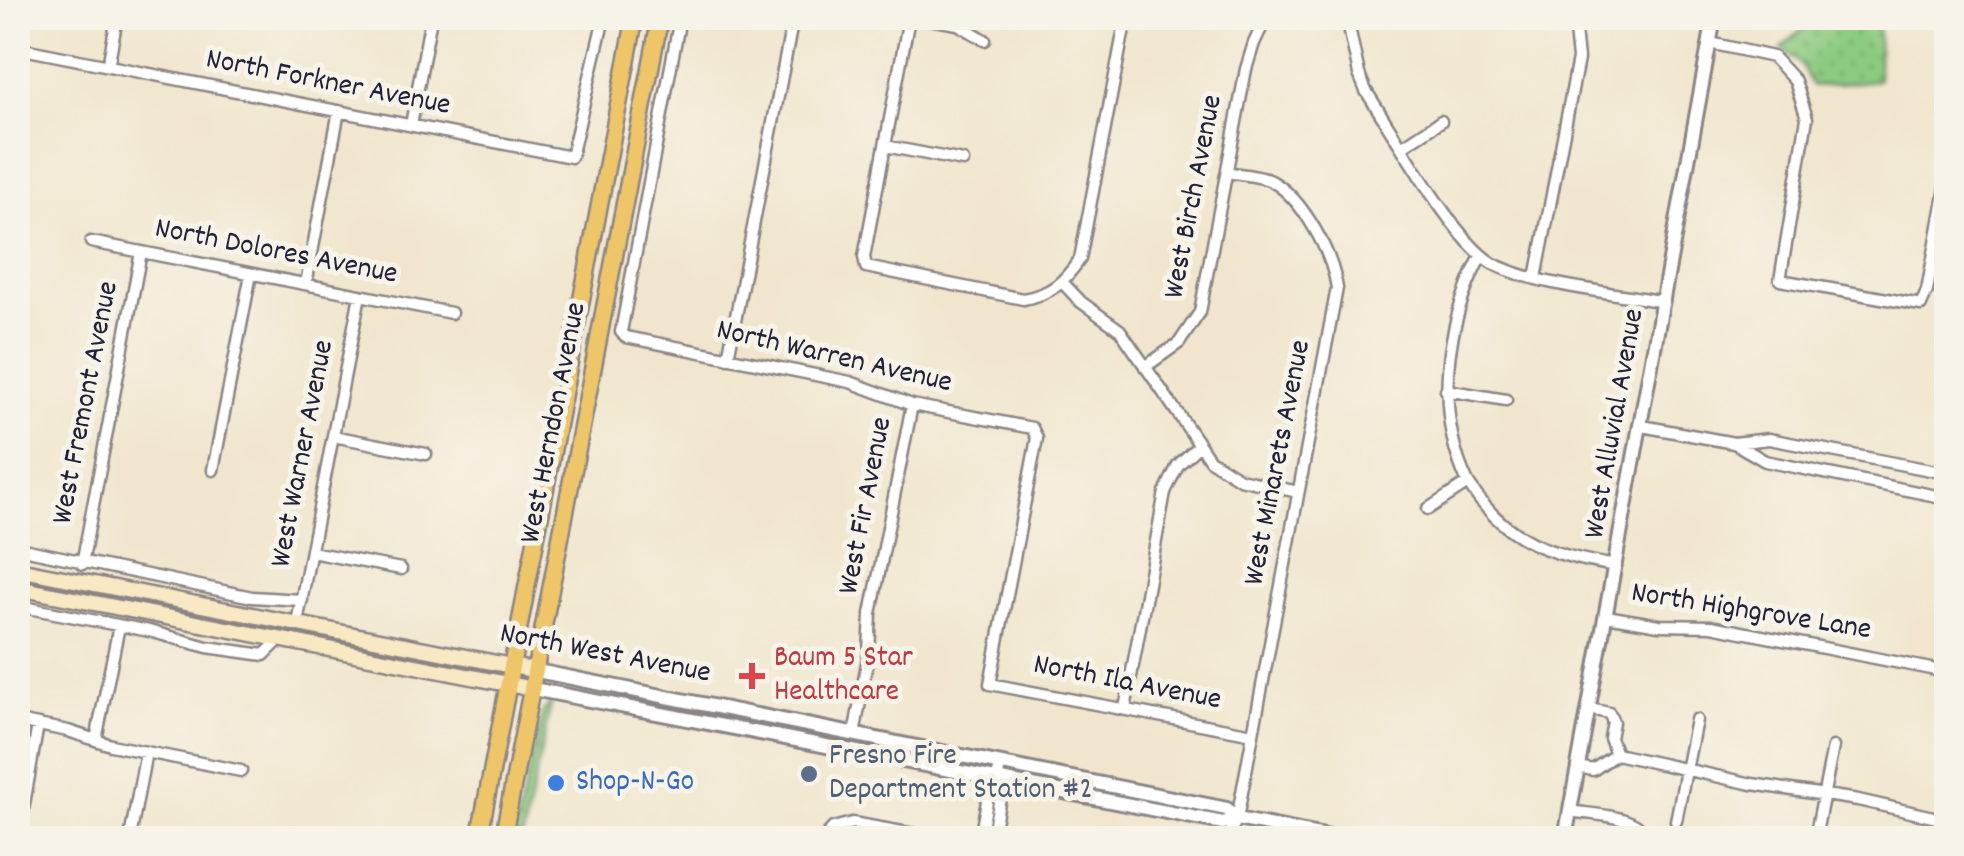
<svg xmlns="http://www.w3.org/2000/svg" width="1964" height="856" viewBox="0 0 1964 856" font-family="Dekko,sans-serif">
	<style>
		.grass { fill: url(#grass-dots); stroke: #57765e; stroke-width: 2.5 }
		.park { fill: url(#park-crowns); stroke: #57765e; stroke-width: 2.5 }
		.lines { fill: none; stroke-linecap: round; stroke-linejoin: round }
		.minor-casing { stroke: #8a8484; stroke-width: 15 }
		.tertiary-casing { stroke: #8a8484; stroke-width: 18 }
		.secondary-casing { stroke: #8a8484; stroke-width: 19 }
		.primary-casing { stroke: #8a8484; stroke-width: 20 }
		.minor { stroke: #fff; stroke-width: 10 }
		.tertiary { stroke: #fff; stroke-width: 12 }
		.secondary { stroke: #f8e8c3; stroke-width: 14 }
		.primary { stroke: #eec569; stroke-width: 15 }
		.health-dot { fill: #e0444e; stroke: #f7f3e8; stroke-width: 4 }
		.service-dot { fill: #5c6f8a; stroke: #f7f3e8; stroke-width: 4 }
		.shop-dot { fill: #3f7fe0; stroke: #f7f3e8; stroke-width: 4 }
		.labels { text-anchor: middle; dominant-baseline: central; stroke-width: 10; stroke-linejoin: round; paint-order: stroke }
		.street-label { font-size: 30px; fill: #22223b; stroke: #f7f3e8 }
		.health-label { font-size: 30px; fill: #be3a42; stroke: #f7f3e8; text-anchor: start }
		.service-label { font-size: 30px; fill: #4e5e75; stroke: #f7f3e8; text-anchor: start }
		.shop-label { font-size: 30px; fill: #366cbe; stroke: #f7f3e8; text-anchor: start }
	</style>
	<defs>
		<pattern id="grass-dots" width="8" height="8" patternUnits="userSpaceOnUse" patternTransform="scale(2.5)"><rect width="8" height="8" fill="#8cca80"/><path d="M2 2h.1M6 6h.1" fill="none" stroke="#78ad70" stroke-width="1.8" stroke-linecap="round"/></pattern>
		<pattern id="park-crowns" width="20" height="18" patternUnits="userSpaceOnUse" patternTransform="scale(2.5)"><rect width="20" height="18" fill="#8cca80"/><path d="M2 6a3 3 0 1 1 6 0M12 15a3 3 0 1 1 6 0" fill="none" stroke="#78ad70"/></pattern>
	</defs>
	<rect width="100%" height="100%" fill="#f7f3e8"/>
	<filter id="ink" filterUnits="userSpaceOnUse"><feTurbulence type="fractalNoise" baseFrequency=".01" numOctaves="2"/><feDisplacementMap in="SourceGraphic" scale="20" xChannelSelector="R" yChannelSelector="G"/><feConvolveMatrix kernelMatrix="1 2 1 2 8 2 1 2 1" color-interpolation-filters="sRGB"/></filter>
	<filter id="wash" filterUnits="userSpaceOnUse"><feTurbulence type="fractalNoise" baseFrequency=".0048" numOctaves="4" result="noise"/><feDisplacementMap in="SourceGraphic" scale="40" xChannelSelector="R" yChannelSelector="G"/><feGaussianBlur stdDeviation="2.25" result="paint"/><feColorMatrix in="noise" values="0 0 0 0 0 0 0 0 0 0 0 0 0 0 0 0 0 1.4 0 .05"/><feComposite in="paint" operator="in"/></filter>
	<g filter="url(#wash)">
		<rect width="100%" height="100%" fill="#f1e6cd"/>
		<path class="grass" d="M1814,18H1879L1878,80L1813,87L1801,65L1782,48Z"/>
		<path class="park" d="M551,704L522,838H513L543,711Z"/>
	</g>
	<g filter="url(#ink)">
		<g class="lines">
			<defs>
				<path id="minor" d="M680,18L621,332L626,337L850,382L912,405L1032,428L1037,438L990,684L1253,734
					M909,18L864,257L866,267L1023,299C1052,294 1064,282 1080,259L1126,18
					M924,18L958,24L985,40
					M1347,18L1359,74L1366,91C1394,133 1453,240 1492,263C1531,285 1617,293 1664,302
					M1710,43L1773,57L1795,81L1807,118L1780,280L1921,305L1927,291L1946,188
					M18,48L571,157L604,18
					M108,66L117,18
					M411,125L431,18
					M885,146L963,161
					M1403,146L1441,121
					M1227,172C1240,175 1261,175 1273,182C1304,200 1332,254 1337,288L1237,819L1227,838
					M91,242L451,313
					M1536,278L1578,59L1575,30L1565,18
					M1063,283L1081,302L1120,330L1210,460L1240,479L1298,492
					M306,284L339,111
					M728,358L793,18
					M1145,367L1179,343L1200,312L1246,69L1254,43L1266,18
					M1446,390L1506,400
					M1642,426L1734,443L1769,439L1946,473
					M333,436L426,454
					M1734,443L1765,461L1946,498
					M213,470L251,274
					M1468,483C1505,542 1551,555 1616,566
					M1428,509L1468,483C1434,412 1445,325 1481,256
					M18,548L252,597L302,600
					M311,552L401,569
					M82,564L141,252
					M18,606L149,631L207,647L264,655L279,640
					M1606,616L1659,625L1711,626L1946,672
					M297,623L360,295
					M1125,709L1165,492L1178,465L1198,446
					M1589,709L1609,713L1613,722L1610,738L1616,754
					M18,721L68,731L111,745L241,771
					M854,735L869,652L871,614L912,405
					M96,740L119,626
					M1616,754L1752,784L1858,800L1946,820
					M1578,767L1593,770L1616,754
					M1569,811C1592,815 1638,814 1647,838
					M1676,821L1696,720
					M18,838L38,725
					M130,838L146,752
					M824,838L833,828L852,823L936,838
					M980,838L989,791L997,781
					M992,838L1001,793L997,781L1000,765
					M1815,838L1833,747"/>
				<path id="tertiary" d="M537,671L1227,809L1237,819
					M533,689L1223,823L1237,819L1335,838
					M1565,838L1714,18"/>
				<path id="secondary" d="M18,569L537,671
					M18,588L533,689"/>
				<path id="primary" d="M479,838L635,18
					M503,838L660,18"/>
			</defs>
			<use href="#minor" class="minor-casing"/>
			<use href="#tertiary" class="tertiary-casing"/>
			<use href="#secondary" class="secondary-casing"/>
			<use href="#primary" class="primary-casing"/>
			<use href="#minor" class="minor"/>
			<use href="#tertiary" class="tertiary"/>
			<use href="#secondary" class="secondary"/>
			<use href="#primary" class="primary"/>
		</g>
	</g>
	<path class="health-dot" d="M747 661h10v10h10v10h-10v10h-10v-10h-10v-10h10z"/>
	<circle class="service-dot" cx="809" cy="774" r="10"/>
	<circle class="shop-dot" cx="556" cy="783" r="10"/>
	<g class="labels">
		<g class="street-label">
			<text transform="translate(328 84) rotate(11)">North Forkner Avenue</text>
			<text transform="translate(1195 197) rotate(-79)">West Birch Avenue</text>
			<text transform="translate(276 253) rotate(11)">North Dolores Avenue</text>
			<text transform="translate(834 358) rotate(13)">North Warren Avenue</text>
			<text transform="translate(87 403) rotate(-79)">West Fremont Avenue</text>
			<text transform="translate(555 423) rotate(-79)">West Herndon Avenue</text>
			<text transform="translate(1616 424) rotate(-80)">West Alluvial Avenue</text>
			<text transform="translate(304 454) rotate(-79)">West Warner Avenue</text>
			<text transform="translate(1279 463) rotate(-79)">West Minarets Avenue</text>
			<text transform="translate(867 506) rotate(-79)">West Fir Avenue</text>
			<text transform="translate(1751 613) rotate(9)">North Highgrove Lane</text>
			<text transform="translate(605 655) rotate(11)">North West Avenue</text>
			<text transform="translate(1127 684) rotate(11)">North Ila Avenue</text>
		</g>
		<g class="health-label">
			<text x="774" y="659">Baum 5 Star<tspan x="774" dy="34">Healthcare</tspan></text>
		</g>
		<g class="service-label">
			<text x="829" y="757">Fresno Fire<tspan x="829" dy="34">Department Station #2</tspan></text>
		</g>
		<g class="shop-label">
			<text x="576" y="783">Shop-N-Go</text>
		</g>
	</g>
	<rect width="1964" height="856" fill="none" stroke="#f7f3e8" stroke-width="60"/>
</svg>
